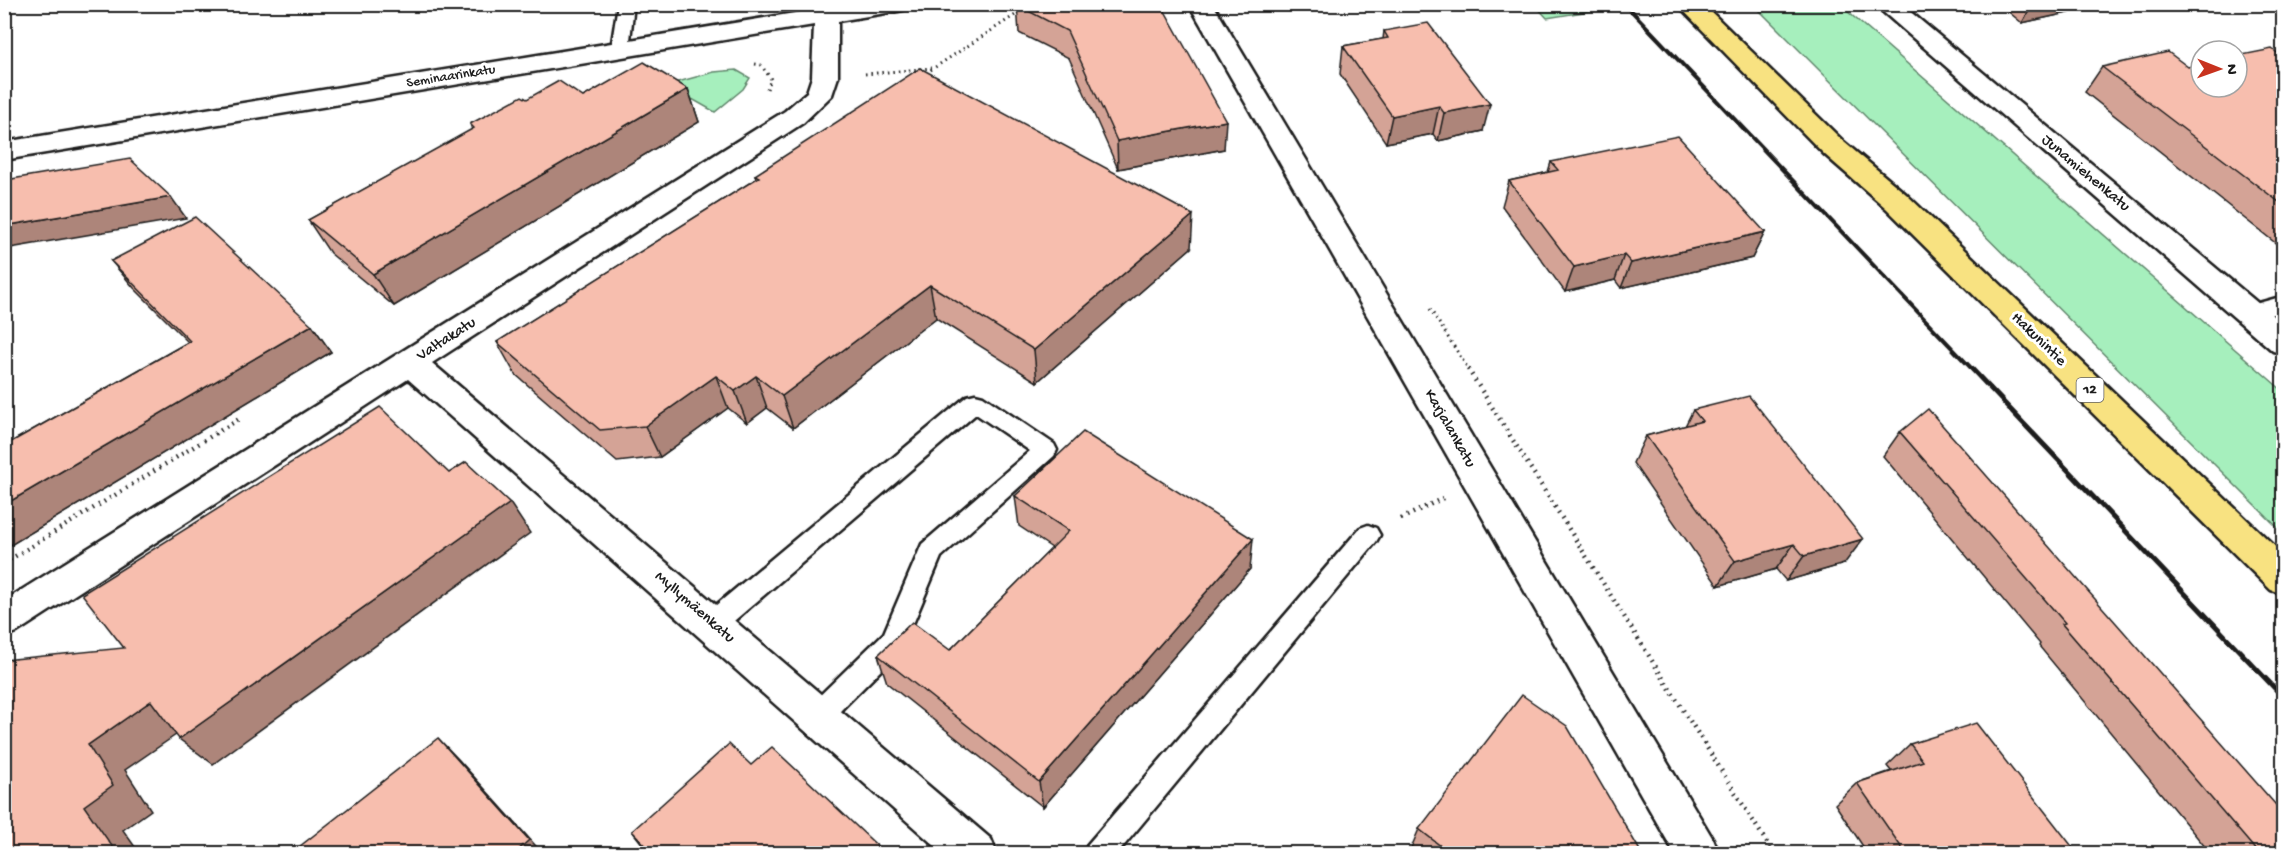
<svg xmlns="http://www.w3.org/2000/svg" width="2288" height="858" viewBox="0 0 2288 858" font-family="'Gochi Hand',sans-serif">
	<style>
		.green { fill: #a6efbd; stroke: #61866c; stroke-width: 1.5 }
		.lines { fill: none; stroke-linecap: round; stroke-linejoin: round }
		.service-casing { stroke: #1c1c1c; stroke-width: 5 }
		.minor-casing { stroke: #1c1c1c; stroke-width: 5 }
		.secondary-casing { stroke: #1c1c1c; stroke-width: 5 }
		.trunk-casing { stroke: #1c1c1c; stroke-width: 5 }
		.path-far1 { stroke: #1c1c1c; stroke-width: 3; stroke-dasharray: 1.5 4; stroke-linecap: butt }
		.path { stroke: #1c1c1c; stroke-width: 4.5; stroke-dasharray: 1.5 5; stroke-linecap: butt }
		.service { fill: #fff; fill-rule: evenodd }
		.minor { fill: #fff; fill-rule: evenodd }
		.secondary { fill: #fff; fill-rule: evenodd }
		.trunk { fill: #f8e281; fill-rule: evenodd }
		.rail-far1 { stroke: #1c1c1c; stroke-width: 4 }
		.rail { stroke: #1c1c1c; stroke-width: 5 }
		.wall { fill: #d4a396; stroke: #1c1c1c; stroke-width: 1.5 }
		.shaded-wall { fill: #ad857a; stroke: #1c1c1c; stroke-width: 1.5 }
		.building { fill: #f7beae; stroke: #1c1c1c; stroke-width: 1.5 }
		.labels { text-anchor: middle; dominant-baseline: central; stroke-width: 6; stroke-linejoin: round; paint-order: stroke }
		.far-street-label { font-size: 14px; fill: #1c1c1c; stroke: #fff }
		.shield { fill: #fff; stroke: #606060; stroke-width: 1.5 }
		.shield-label { font-size: 15px; font-weight: bold; fill: #1c1c1c }
		.street-label { font-size: 16px; fill: #1c1c1c; stroke: #fff }
	</style>
	<rect width="100%" height="100%" fill="#fff"/>
	<filter id="ink" filterUnits="userSpaceOnUse"><feTurbulence type="fractalNoise" baseFrequency=".0167" numOctaves="2"/><feDisplacementMap in="SourceGraphic" scale="12" xChannelSelector="R" yChannelSelector="G"/><feConvolveMatrix kernelMatrix="1 2 1 2 8 2 1 2 1" color-interpolation-filters="sRGB"/></filter>
	<g filter="url(#ink)">
		<path class="green" d="M1535,5H1591L1596,10L1547,18Z
			M1754,5H1840L2283,391V533Z
			M736,70L750,78L743,89L715,112L667,85L714,72Z"/>
		<g class="lines">
			<defs>
				<path id="service" d="M618,4H634L629,49L626,53H614L611,49Z
					M2284,296V311L2248,321L2241,318L2238,313L2241,308Z
					M975,394L983,396L1054,444L1057,450L1054,456L941,557L903,648L826,725L817,728L808,725L804,716L808,707L884,633L922,544L1030,451L976,414L721,632L712,635L703,632L699,624L703,616L967,396Z
					M1368,525L1376,528L1380,535L1376,542L1117,854H1084L1088,844L1360,528Z"/>
				<path id="minor" d="M850,4H910L907,9L898,11L838,21V77L832,95L803,123L432,363L991,839L997,854H944L408,379L17,632L4,637V601L785,111L807,92L812,77L814,25L4,160V142Z
					M1874,4H1901L2284,325V354L2273,351Z"/>
				<path id="secondary" d="M1189,4H1213L1713,839L1719,854H1675Z"/>
				<path id="trunk" d="M1677,4H1703L1844,142L1906,194L2284,555V594L2271,590L1886,208L1824,154Z"/>
			</defs>
			<use href="#service" class="service-casing"/>
			<use href="#minor" class="minor-casing"/>
			<use href="#secondary" class="secondary-casing"/>
			<use href="#trunk" class="trunk-casing"/>
			<path class="path-far1" d="M755,64L761,65L771,79
				M926,73L1020,12
				M865,74L932,68
				M767,89L771,79
				M1430,309L1469,370"/>
			<path class="path" d="M1468,369L1774,854
				M1401,519L1443,498
				M4,563L239,419"/>
			<use href="#service" class="service"/>
			<use href="#minor" class="minor"/>
			<use href="#secondary" class="secondary"/>
			<use href="#trunk" class="trunk"/>
			<path class="rail-far1" d="M1625,4L1973,370"/>
			<path class="rail" d="M1972,369L2284,698"/>
		</g>
		<path class="wall" d="M1161,4L1224,149L1118,169L1069,58L1019,33L1017,5Z
			M1999,4H2109L2022,23Z
			M1384,31L1483,131L1438,141L1433,134L1386,143L1340,74L1343,46L1383,39Z
			M2283,57V249L2085,92L2102,67H2188Z
			M688,89L699,122L394,306L330,253L308,220L472,130L470,124L527,99L583,97Z
			M1551,162L1765,232L1752,258L1621,288L1615,280L1565,292L1502,206L1509,181L1548,172Z
			M755,175L1191,248L1037,382L936,318L793,428L767,408L747,423L728,408L660,457L617,462L515,374L497,342L756,179Z
			M111,261L312,325L331,352L4,549V446L188,342L134,288Z
			M1693,410L1844,564L1786,581L1776,569L1718,586L1633,463L1646,436L1685,426Z
			M1900,432L2283,854H2211L2039,646L2040,644L1883,456Z
			M1015,496L1250,569L1043,807L887,683L878,655L950,650L1052,548L1019,526Z
			M1910,744L2078,854H1868L1835,804L1857,783L1891,771L1887,766Z
			M751,765L886,854H650L632,831Z
			M1419,829L1642,854H1417L1411,848Z"/>
		<path class="shaded-wall" d="M2033,4H2109L2022,23Z
			M688,89L699,122L394,306L373,274Z
			M1490,104L1483,131L1438,141L1444,113Z
			M1439,106L1433,134L1386,143L1392,116Z
			M1226,121L1224,149L1118,169L1117,141Z
			M171,197L186,218L4,249V226Z
			M1193,215L1191,248L1037,382L1034,350Z
			M1765,232L1752,258L1621,288L1631,263Z
			M1624,255L1615,280L1565,292L1574,267Z
			M930,285L936,318L793,428L782,396Z
			M312,325L331,352L4,549V505Z
			M716,376L728,408L660,457L645,426Z
			M756,376L767,408L747,423L735,391Z
			M510,503L530,533L213,764L179,739Z
			M1253,539L1250,569L1043,807L1039,782Z
			M1863,539L1844,564L1786,581L1804,556Z
			M1794,544L1776,569L1718,586L1735,561Z
			M151,701L186,728L125,770L151,810L123,830L140,854H108L84,806L88,745Z
			M438,738L459,760L543,854H514Z"/>
		<path class="building" d="M1018,4H1161L1226,121L1117,141L1067,31L1017,5Z
			M1428,23L1490,104L1444,113L1439,106L1392,116L1343,46L1388,38L1384,31Z
			M2272,49L2283,57V205L2102,67L2168,52L2188,67L2201,64V87H2237V56Z
			M644,62L688,89L373,274L308,220L474,128L470,124L522,96L527,99L559,81L583,97Z
			M920,68L1193,215L1034,350L930,285L782,396L756,376L735,391L716,376L645,426L600,430L497,342L759,177L755,175Z
			M1678,136L1765,232L1631,263L1624,255L1574,267L1509,181L1558,170L1551,162Z
			M130,159L171,197L4,226V184L6,180Z
			M195,217L312,325L4,505V446L190,341L111,261Z
			M1749,396L1863,539L1804,556L1794,544L1735,561L1646,436L1702,421L1693,410Z
			M380,407L449,473L466,462L510,503L179,739L151,701L88,745L113,785L84,806L114,849L108,854H19L18,853L17,854H4V660L124,648L82,594Z
			M1928,409L2283,813V854H2259L2062,624L2065,623L1900,432Z
			M1083,432L1253,539L1039,782L878,655L912,622L950,650L1069,531L1015,496Z
			M1522,695L1567,726L1642,854H1451L1419,829Z
			M1976,723L2078,854H1906L1857,783L1923,761L1910,744Z
			M438,738L529,840L514,854H290Z
			M729,744L751,765L772,747L886,854H654L632,831Z"/>
	</g>
	<g class="labels">
		<g class="far-street-label">
			<text transform="translate(451 77) rotate(-9)">Seminaarinkatu</text>
		</g>
		<rect class="shield" x="2076.5" y="378" width="27" height="24" rx="4.5"/>
		<g class="shield-label">
			<text x="2090" y="390">12</text>
		</g>
		<g class="street-label">
			<text transform="translate(2085 174) rotate(40)">Junamiehenkatu</text>
			<text transform="translate(447 340) rotate(-33)">Valtakatu</text>
			<text transform="translate(2038 340) rotate(44)">Hakunintie</text>
			<text transform="translate(1449 429) rotate(60)">Karjalankatu</text>
			<text transform="translate(694 608) rotate(41)">Myllymäenkatu</text>
		</g>
	</g>
	<rect width="2288" height="858" fill="none" stroke="#fff" stroke-width="24"/>
	<rect x="12" y="12" width="2264" height="834" fill="none" stroke="#1c1c1c" stroke-width="2" filter="url(#ink)"/>
	<g transform="translate(2219 69) rotate(91)"><circle r="28" fill="#ffffff" stroke="#a4a4a4" stroke-width="1.5"/>
	<path d="M0-4.5L10 22L0 15L-10 22Z" fill="#c8321e"/>
	<text y="-9" font-size="16" font-weight="bold" text-anchor="middle" fill="#1c1c1c">N</text>
	</g>
</svg>
